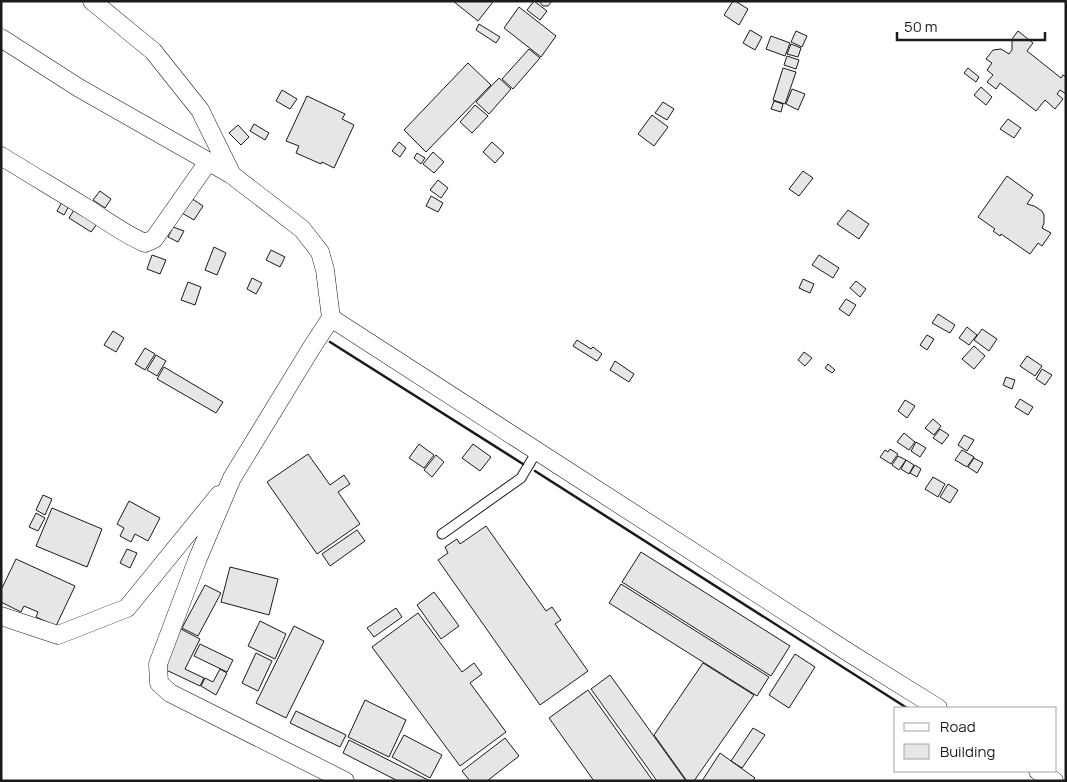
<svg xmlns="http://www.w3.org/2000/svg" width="1067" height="782" viewBox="0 0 1067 782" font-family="Manrope,sans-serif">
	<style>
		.building { fill: #e6e6e6; stroke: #1a1a1a }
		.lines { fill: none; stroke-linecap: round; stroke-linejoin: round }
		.lane-casing { stroke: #1a1a1a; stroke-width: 11 }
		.street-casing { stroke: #1a1a1a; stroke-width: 19 }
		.lane { stroke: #fff; stroke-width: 9 }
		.street { stroke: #fff; stroke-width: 18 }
		.wall { stroke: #1a1a1a; stroke-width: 2.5 }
	</style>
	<rect width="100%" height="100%" fill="#fff"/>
	<path class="building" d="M453,1H492L493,2L478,21Z
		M534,1L547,11L540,20L527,10Z
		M539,1H552L548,6H543Z
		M733,1H735L748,9L739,25L724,15Z
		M519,7L556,36L541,57L504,28Z
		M479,24L500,37L496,43L476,30Z
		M750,30L762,37L755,50L743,43Z
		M796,31L807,36L802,47L791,42Z
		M1018,31L1033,43L1027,51L1061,78L1063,75L1066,77V94L1060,90L1057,94L1063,99L1055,109L1045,100L1036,111L1000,83L996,89L987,82L993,75L987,70L992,63L986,59L993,50L1001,49L1009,54L1012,50V39Z
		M771,36L790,43L785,56L766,49Z
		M791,44L801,48L798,57L787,54Z
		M529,49L540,58L513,89L502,79Z
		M787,56L799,60L796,69L784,65Z
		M468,63L491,85L426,152L404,130Z
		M783,68L796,72L785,104L773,100Z
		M968,68L979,77L976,82L964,73Z
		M499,78L511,89L489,114L476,102Z
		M981,87L992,97L986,105L974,95Z
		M792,89L805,94L798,110L786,104Z
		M282,90L297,99L290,109L276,101Z
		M307,96L345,114L342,119L354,125L334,168L322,162L321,164L296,153L299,146L286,141Z
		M774,101L783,104L781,112L771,109Z
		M663,102L674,109L667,120L655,113Z
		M475,105L488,116L472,133L460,122Z
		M652,115L668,127L654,146L638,134Z
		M1008,119L1021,128L1014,138L1000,129Z
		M254,124L269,133L265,140L250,131Z
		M238,125L249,137L241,145L229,133Z
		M399,142L406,148L400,157L392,151Z
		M492,142L504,153L495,163L483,152Z
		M433,152L444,162L434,173L423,164Z
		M417,153L425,158L421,164L414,158Z
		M803,171L813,178L799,196L789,189Z
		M1007,176L1033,195L1027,204L1034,206L1042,211L1044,215V223L1042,228L1051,233L1042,246L1038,243L1030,254L1001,234L1000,236L993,231L995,229L978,217Z
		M438,180L448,188L441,198L430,190Z
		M100,191L111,199L105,208L93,200Z
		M431,196L443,203L438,212L426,206Z
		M191,198L203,206L194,220L182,213Z
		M62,202L69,206L64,215L57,211Z
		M77,205L100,220L91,232L69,218Z
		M848,210L869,224L859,239L837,224Z
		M173,227L184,231L178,242L168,237Z
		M214,247L226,253L217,275L205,270Z
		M271,250L285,257L280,267L266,260Z
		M152,255L166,260L160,274L147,269Z
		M819,255L839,268L833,278L812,265Z
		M252,278L262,283L256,294L247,289Z
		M803,279L814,284L810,293L799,288Z
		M856,281L866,289L860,297L850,288Z
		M188,282L201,287L195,305L181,300Z
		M846,299L856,305L849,316L839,309Z
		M938,314L955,325L950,333L932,323Z
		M967,327L977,335L969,345L959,338Z
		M982,329L997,339L989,351L974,340Z
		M113,331L124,338L116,352L104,345Z
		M927,335L934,339L927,350L920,345Z
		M577,340L591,349L593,347L602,354L597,361L573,346Z
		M974,346L985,356L974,369L962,359Z
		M145,348L155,354L145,370L135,364Z
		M804,352L812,358L805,366L798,360Z
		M156,355L166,361L157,376L147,370Z
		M1027,356L1042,366L1035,376L1020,366Z
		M615,361L634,374L629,382L610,370Z
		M828,364L835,370L832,373L825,368Z
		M164,367L223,402L216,413L157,379Z
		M1042,369L1052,375L1045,385L1036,379Z
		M1006,377L1015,380L1012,389L1003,385Z
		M1020,399L1033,407L1028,415L1015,407Z
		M905,400L915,406L907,418L898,411Z
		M933,419L941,426L934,435L925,428Z
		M940,429L949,435L942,444L933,438Z
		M904,433L915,442L909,450L897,442Z
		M964,435L974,440L967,451L958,445Z
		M916,442L926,448L920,457L911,451Z
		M419,444L434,455L424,468L409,458Z
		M473,444L491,457L480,471L462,458Z
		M890,449L898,454L891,464L880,457L885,450L888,452Z
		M962,450L974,457L967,467L955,460Z
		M308,454L330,485L344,475L350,484L338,492L360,524L317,554L267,482Z
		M436,455L444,462L432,477L424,470Z
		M898,456L906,460L899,470L892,465Z
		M974,458L983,463L977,473L968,467Z
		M906,460L914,465L909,474L901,469Z
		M915,465L921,469L917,477L910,473Z
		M933,477L945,484L938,497L925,489Z
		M948,484L958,490L950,503L940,497Z
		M43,495L52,499L45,515L36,510Z
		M129,501L160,518L148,541L135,534L131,542L120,536L124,528L117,524Z
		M52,508L102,529L87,567L36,546Z
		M36,513L45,518L38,531L29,527Z
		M486,526L546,611L552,607L561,620L555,624L588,671L540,705L438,560L448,553L445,547L457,539L460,544Z
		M357,530L365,541L330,566L322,554Z
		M127,549L137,553L130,568L120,563Z
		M641,552L790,646L771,676L622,582Z
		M16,559L75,586L56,626L36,617L38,612L24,606L21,612L1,602V590Z
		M230,567L278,579L269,615L221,602Z
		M621,584L769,677L757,696L609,603Z
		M205,585L221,593L198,636L182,628Z
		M434,592L459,626L441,639L417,605Z
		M396,608L402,617L374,637L367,628Z
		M418,613L462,672L474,663L482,674L470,683L506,732L460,766L372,647Z
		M260,621L286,634L275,659L248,646Z
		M294,626L324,641L286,718L256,703Z
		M181,629L200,639L185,669L204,678L200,686L162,668Z
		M200,644L233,660L227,672L194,656Z
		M256,653L272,661L258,691L242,683Z
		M795,654L815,667L789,708L769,695Z
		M703,663L754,695L694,781H687L654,735Z
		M220,669L227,673L216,695L201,686L205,678L213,682Z
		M610,675L686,781H657L591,689Z
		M588,690L653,781H594L549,718Z
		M365,700L406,720L389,757L348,737Z
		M296,711L346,735L340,747L290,723Z
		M753,728L765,735L742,768L731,761Z
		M404,735L442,755L430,778L392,757Z
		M505,738L519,756L487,781H470L462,771Z
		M349,740L430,781H398L343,753Z
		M720,753L755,778L752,781H702Z"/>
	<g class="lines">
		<defs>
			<path id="lane" d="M442,534L521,478L537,451"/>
			<path id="street" d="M92,1L153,51L200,110L232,175
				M1,38L79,88L232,175L302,229L320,252L325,270L331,318L312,347L232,478L198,558L158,664L159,683L170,693L345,781
				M1,156C30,174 59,191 88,209C107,221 124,234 145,243L154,239L208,162
				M331,318L851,654L938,708
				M1,616L58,635L127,608L219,495
				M1038,771L1054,781"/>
		</defs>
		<use href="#lane" class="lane-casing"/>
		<use href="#street" class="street-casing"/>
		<use href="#lane" class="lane"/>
		<use href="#street" class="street"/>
		<path class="wall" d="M330,342L523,464
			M535,471L907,708"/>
	</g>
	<rect width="1067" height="782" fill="none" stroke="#1a1a1a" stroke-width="5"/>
	<rect x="894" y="707" width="162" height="65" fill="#ffffff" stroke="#a3a3a3"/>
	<rect x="904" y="723" width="25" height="8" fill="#ffffff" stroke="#a3a3a3"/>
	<text x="940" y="732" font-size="15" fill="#1a1a1a">Road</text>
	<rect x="904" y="744" width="25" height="15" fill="#e6e6e6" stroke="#a3a3a3"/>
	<text x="940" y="757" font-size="15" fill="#1a1a1a">Building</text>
	<path d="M897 32v8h148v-8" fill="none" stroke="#1a1a1a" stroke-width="2.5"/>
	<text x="904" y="32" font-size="15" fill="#1a1a1a" stroke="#ffffff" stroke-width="4" paint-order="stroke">50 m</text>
</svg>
